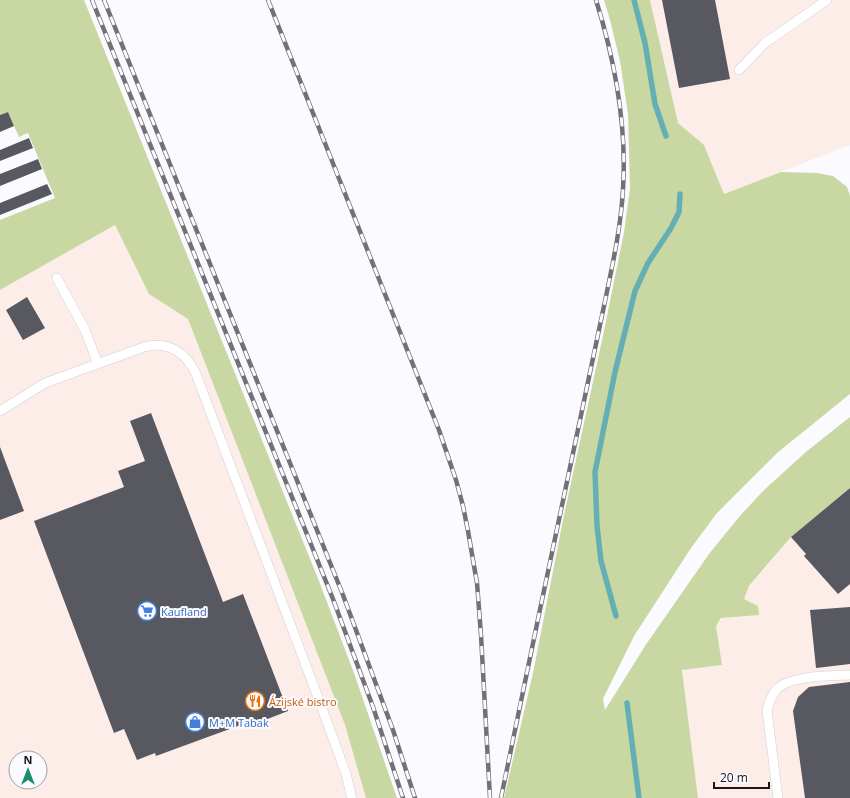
<svg xmlns="http://www.w3.org/2000/svg" width="850" height="798" viewBox="0 0 850 798" font-family="'Open Sans',sans-serif">
	<style>
		.commercial { fill: #fdede9; fill-rule: evenodd }
		.green { fill: #c9d8a3 }
		.lines { fill: none; stroke-linecap: round; stroke-linejoin: round }
		.stream { stroke: #64afb3; stroke-width: 5.5 }
		.building { fill: #585861 }
		.service-casing { stroke: #cfcfda; stroke-width: 10 }
		.service { stroke: #fff; stroke-width: 9 }
		.rail-casing { stroke: #727176; stroke-width: 4.5 }
		.rail { stroke: #fbfaff; stroke-width: 3; stroke-dasharray: 9; stroke-linecap: butt }
		.labels { text-anchor: middle; dominant-baseline: central; stroke-width: 4; stroke-linejoin: round; paint-order: stroke }
		.shop-label { font-size: 11px; fill: #366cbe; stroke: #fbfaff; text-anchor: start }
		.food-label { font-size: 11px; fill: #c56008; stroke: #fbfaff; text-anchor: start }
	</style>
	<rect width="100%" height="100%" fill="#fbfaff"/>
	<path class="commercial" d="M650,0H850V145L724,194L704,145L678,123Z
		M115,225L149,294L188,319L345,725L366,798H0V290ZM16,758H40V782H16Z
		M850,468V798H698L682,670L721,665L716,626Z"/>
	<path class="green" d="M0,0H84L317,576L354,673L397,798H366L345,725L188,319L149,294L115,225L0,290V220L55,198L28,133L19,137L8,112L0,115Z
		M604,0H650L678,123L704,145L724,194L781,172L817,173L833,176L847,187L850,196V394L777,453L717,513L691,548L634,636L603,699L605,710L647,643L709,554L739,517L763,491L807,451L850,417V488L791,537L749,586L744,599L758,606L759,615L721,618L716,626L722,665L682,670L698,798H504L533,673L564,515L604,331L624,232L630,188L628,114L620,61L610,20Z"/>
	<g class="lines">
		<path class="stream" d="M634,0L645,43L655,104L666,136
			M616,616L601,561L597,526L595,472L615,372L635,291L648,263L671,228L679,212L680,194
			M627,703L639,798"/>
	</g>
	<path class="building" d="M662,0H715L730,79L679,88Z
		M8,112L14,126L0,132V115Z
		M29,138L33,148L0,161V150Z
		M38,159L42,169L0,186V174Z
		M47,184L52,194L0,215V203Z
		M27,297L45,328L23,340L6,310Z
		M151,413L223,602L243,594L288,711L247,727L246,723L156,756L155,753L137,760L124,729L114,733L34,521L124,487L118,471L145,461L130,421Z
		M0,447L24,511L0,520Z
		M850,488V584L838,594L804,556L806,554L791,537Z
		M850,607V664L816,668L810,610Z
		M850,682V798H805L793,711L798,697L809,687Z"/>
	<g class="lines">
		<defs>
			<path id="service" d="M739,70L765,43L827,0
				M57,278L85,330L98,364
				M0,411L45,383L144,347C168,341 186,352 196,374L319,700L346,774L352,798
				M778,798L767,710C769,703 771,696 776,690C789,675 831,676 850,675"/>
		</defs>
		<use href="#service" class="service-casing"/>
		<use href="#service" class="service"/>
		<defs>
			<path id="rail" d="M92,0L333,599L373,707L403,798
				M104,0L343,595L393,730L415,798
				M268,0L439,430L456,480L463,506L468,531L477,583L481,635L490,798
				M501,798C524,685 548,571 572,458C583,407 593,357 604,306C612,267 621,228 623,189C627,125 615,61 596,0"/>
		</defs>
		<use href="#rail" class="rail-casing"/>
		<use href="#rail" class="rail"/>
	</g>
	<defs>
		<symbol id="supermarket-ring" viewBox="-11 -11 22 22"><circle r="9.5" fill="#fbfaff" stroke="#3f7fe0" stroke-width="1.5"/><path d="M-6-5.5h2.5l.6 2H6L4.5 2H-2.5L-4.4-4H-6ZM-1.5 3.2a1.3 1.3 0 1 0 .1 0ZM3 3.2a1.3 1.3 0 1 0 .1 0Z" fill="#3f7fe0"/></symbol>
		<symbol id="restaurant-ring" viewBox="-11 -11 22 22"><circle r="9.5" fill="#fbfaff" stroke="#e8710a" stroke-width="1.5"/><path d="M-5-6h1v4h1v-4h1v4h1v-4h1v5L-1.5 .5V6h-2V.5L-5-1ZM5-6V6H3V1.5H1.5Q1.5-4 5-6Z" fill="#e8710a"/></symbol>
		<symbol id="shop-ring" viewBox="-11 -11 22 22"><circle r="9.5" fill="#fbfaff" stroke="#3f7fe0" stroke-width="1.5"/><path d="M-5-2.5h2.3a2.7 3.5 0 0 1 5.4 0H5L5.5 6h-11ZM-1.5-2.5h3a1.5 2.3 0 0 0-3 0Z" fill="#3f7fe0"/></symbol>
	</defs>
	<g fill-rule="evenodd">
		<use href="#supermarket-ring" x="136" y="600" width="22" height="22"/>
		<use href="#restaurant-ring" x="244" y="690" width="22" height="22"/>
		<use href="#shop-ring" x="184" y="711" width="22" height="22"/>
	</g>
	<g class="labels">
		<g class="shop-label">
			<text x="161" y="611">Kaufland</text>
			<text x="209" y="722">M+M Tabak</text>
		</g>
		<g class="food-label">
			<text x="269" y="701">Ázijské bistro</text>
		</g>
	</g>
	<g transform="translate(28 770)"><circle r="19" fill="#fbfaff" stroke="#a09fa4"/>
	<path d="M0-3L7 15L0 10L-7 15Z" fill="#1a8c6d"/>
	<text y="-6" font-size="11" font-weight="bold" text-anchor="middle" fill="#17171b">N</text>
	</g>
	<path d="M714 782v6h55v-6" fill="none" stroke="#17171b" stroke-width="2"/>
	<text x="720" y="782" font-size="12" fill="#17171b" stroke="#fbfaff" stroke-width="3" paint-order="stroke">20 m</text>
</svg>
